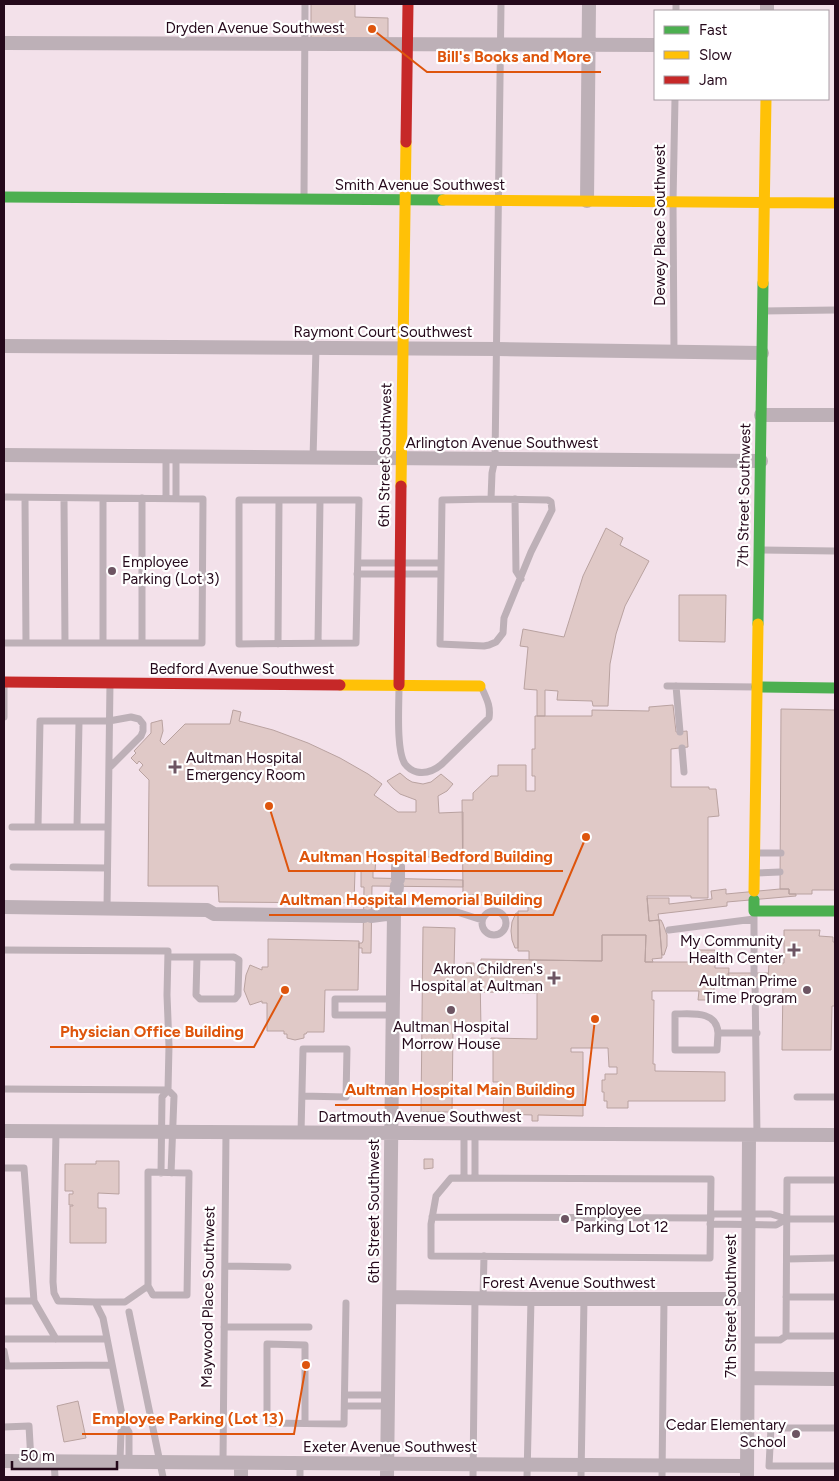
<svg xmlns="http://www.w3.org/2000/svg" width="839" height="1481" viewBox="0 0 839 1481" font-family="Figtree,sans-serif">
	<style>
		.building { fill: #e0c9c7; stroke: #b9a2a0 }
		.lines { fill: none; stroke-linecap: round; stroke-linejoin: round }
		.lane { stroke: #bdb0b7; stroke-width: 7 }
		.street { stroke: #bdb0b7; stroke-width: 14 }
		.fast { stroke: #4caf50; stroke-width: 11 }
		.slow { stroke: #ffc107; stroke-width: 11 }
		.jam { stroke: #c62828; stroke-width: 11 }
		.poi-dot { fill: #6d5563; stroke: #fff; stroke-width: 2 }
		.labels { text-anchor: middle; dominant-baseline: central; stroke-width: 4.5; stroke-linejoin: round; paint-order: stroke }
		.street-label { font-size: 15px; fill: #25091b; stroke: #fff }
		.poi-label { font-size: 15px; fill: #25091b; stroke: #fff; text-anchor: end }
		.leader { fill: none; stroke: #de550d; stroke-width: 2 }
		.callout-dot { fill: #de550d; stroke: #fff; stroke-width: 2 }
		.callout-label { font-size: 16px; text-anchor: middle; font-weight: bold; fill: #de550d; stroke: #fff; stroke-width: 4.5; stroke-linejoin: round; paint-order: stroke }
	</style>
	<rect width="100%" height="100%" fill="#f3e1ea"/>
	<path class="building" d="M311,4H355V17L388,18V40L311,39Z
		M606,528L623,538L620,545L649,561L625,606L616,634L610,664L608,706H593L592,701L557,700L558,691L545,690V716H537V690L524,689L528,647L520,646L523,629L564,637L583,576Z
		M679,595H726L725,642L679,641Z
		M673,705L676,732L687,731L688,747L671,749V787H709V789H716L719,816L708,817V898H691V896H647L649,921L659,920L662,958L652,959L653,962H645L646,935H602V961L529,960V951H518V911H528V895H463L462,800H473V793L491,776H498V765H526V791H535V776H532V749H535V716H592V710L649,711V707Z
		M781,709L835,710V890H812V894H789V889H780Z
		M233,710L241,712L239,721L273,730L308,743L340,758L368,774L382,784L374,795L398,812H416V800L400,794L393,788L387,781L400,773L407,779L412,782L423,784L431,782L441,774L453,784L447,791L438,796L439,813L463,812V857H376L375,871H355L354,903L219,902L218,886H148L149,780L139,770L143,765L139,761L137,764L131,758L136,753L134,751L151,733V723L162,720L163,731L160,741L164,745L185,724H230Z
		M361,871H373V878L463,880V887L372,886L371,953H362V948H359V943H362L363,941L364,887H361Z
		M726,889V894L780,889H789V894H796V896L727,902V906L658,914L659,920L649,921L647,898H669V904L712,899L711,891Z
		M516,913H518V948H515L512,940L511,931L512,922Z
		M659,920H661L663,924L667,935V946L664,955H662Z
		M423,927L455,928L454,969H466V963H474V973H480L481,1029H453L452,1112H421Z
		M784,930H820L819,936L833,937V942H835V1006H832L831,1050H782L783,985H781L780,987H768L769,960H781L780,963H784Z
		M602,935H646L645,962H699V950H715V968H729L728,988L714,987V1000H698L699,991H652V1000H654L653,1064H655V1071L725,1072V1101H628V1108H607V1101H604V1092H602V1080H605V1074H617V1067H609L608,1048H571V1052H583V1116L538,1115V1121H532V1115L503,1114L504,1087H500V1082H493V1049H490L491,1038L537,1039V993L481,992V959L602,961Z
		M268,939L359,941L358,990H325L324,1032H307L306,1034H304V1038L295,1040L287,1038V1034H284V1031H267V1003H262V1001L250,1005L244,990L246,975L250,965L262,970V967H268Z
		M728,973H768V981L728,980Z
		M424,1159H433V1168L424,1169Z
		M96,1161H119V1194L98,1193V1208H106V1243H70V1206H73V1205H69V1194H73V1191H65V1164H96Z
		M78,1401L86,1438L64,1442L57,1406Z"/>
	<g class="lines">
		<path class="lane" d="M676,11V4
			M304,198L305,4
			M763,311L835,310
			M674,352L673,202L675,99
			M166,457V498
			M176,457V498
			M313,458L316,348
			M4,497L203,499L202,643H103
			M25,498L26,643
			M64,498L65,643
			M142,498V643
			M491,499L492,473L495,459L501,4
			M491,499L548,500L551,502L552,510L531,552L504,618L503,633L496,642L489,645L484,646L440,644L442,500Z
			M515,499L516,571L521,579
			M760,550L835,551
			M358,563H441
			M357,574H441
			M4,643H103V498
			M318,643L320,500
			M278,644L279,500H359L356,643L239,644V500H279
			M667,686L757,687
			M676,686L680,732
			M399,687C399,705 396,751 405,764C408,768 412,771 417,772C427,774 435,770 442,764L489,718C491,705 486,698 481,686
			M4,717V682
			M682,748L684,772
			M12,827H108
			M38,827L40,721H109L131,717L139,719L143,724V731L141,736L109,768
			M77,827L79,722
			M756,853H781
			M13,867L107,868
			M755,873L780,872
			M107,908L110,683
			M482 923a12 12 0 1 1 24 0a12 12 0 1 1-24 0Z
			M394,913L406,911H454L482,920
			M754,917V974
			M669,930L754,919
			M4,950L168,951L167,995L169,1046L168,1090L174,1096L171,1173
			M168,957H234L239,960L238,995L235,999H200L196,995L197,957
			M755,981L757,1135
			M393,1015H335V999H393
			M718,1033C717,1010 691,1014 675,1014V1050H717L718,1033H757
			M4,1089L168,1090
			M797,1097H835
			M56,1132L53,1282L54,1293L58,1301L95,1302L103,1318L124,1425L129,1432V1461
			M301,1133L303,1049H347L346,1097L302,1096
			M464,1134V1178
			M475,1134V1178
			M4,1168H24L34,1301L56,1339
			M148,1172L189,1173L187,1295H153L148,1286Z
			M161,1173L162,1097L168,1090
			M451,1178L711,1179L710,1258L431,1256V1224L436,1196Z
			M711,1214H771L787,1219H835
			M432,1217L711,1218
			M710,1224L776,1225L787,1219
			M787,1259L835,1258
			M225,1266L288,1267
			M786,1297H835
			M483,1298L484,1256
			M4,1301H34
			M95,1302H125L148,1286
			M129,1312L163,1477
			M224,1327H309
			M786,1336L787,1180H835
			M4,1339H107
			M748,1340H780L786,1336H835
			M4,1351L7,1366L112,1365
			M345,1395H388
			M345,1406H388
			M305,1423V1345L267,1344V1423L344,1424L346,1303
			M4,1427L29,1426L31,1461
			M835,1428H771L769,1466H835
			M54,1461L55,1477
			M120,1461L121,1432L124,1425
			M223,1462L226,1132
			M300,1477V1463
			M473,1477L475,1298
			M527,1477L531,1299
			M581,1477L584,1299
			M662,1477L664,1299"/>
		<path class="street" d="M767,11V4
			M4,43L655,45
			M587,201L589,4
			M4,346L497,349L762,353
			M761,415H835
			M4,455L761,461
			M398,879V866
			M4,907L207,910L214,914L364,916
			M371,916L394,913
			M4,1131L835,1135
			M390,1297L531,1299H748
			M748,1378L835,1379
			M4,1461L747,1466
			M241,1463V1477
			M387,1477L394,913L397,886
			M747,1477L749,1135"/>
		<path class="fast" d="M4,197L443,200
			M758,624L763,283
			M757,687L835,688
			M754,900V911H835"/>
		<path class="slow" d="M443,200L835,203
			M763,283L766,99
			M401,486L406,142
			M340,685L480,686
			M754,891L758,624"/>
		<path class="jam" d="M406,142L408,4
			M4,682L340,685
			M399,685L401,486"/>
	</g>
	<g class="poi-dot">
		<circle cx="112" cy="571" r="5"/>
		<path d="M172.5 759.5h5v5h5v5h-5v5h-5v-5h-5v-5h5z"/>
		<path d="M791.5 942.5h5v5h5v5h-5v5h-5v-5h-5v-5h5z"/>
		<path d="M551.5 970.5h5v5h5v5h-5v5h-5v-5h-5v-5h5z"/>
		<circle cx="807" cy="990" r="5"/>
		<circle cx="451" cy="1010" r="5"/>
		<circle cx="565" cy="1219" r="5"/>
		<circle cx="796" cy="1434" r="5"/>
	</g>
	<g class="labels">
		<g class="street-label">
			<text x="255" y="28">Dryden Avenue Southwest</text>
			<text x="420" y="185">Smith Avenue Southwest</text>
			<text transform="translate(660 225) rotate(-90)">Dewey Place Southwest</text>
			<text x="383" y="332">Raymont Court Southwest</text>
			<text x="502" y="443">Arlington Avenue Southwest</text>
			<text transform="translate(385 455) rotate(-89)">6th Street Southwest</text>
			<text transform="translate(744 495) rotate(-89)">7th Street Southwest</text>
			<text x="242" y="669">Bedford Avenue Southwest</text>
			<text x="420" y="1117">Dartmouth Avenue Southwest</text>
			<text transform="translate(374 1211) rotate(-90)">6th Street Southwest</text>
			<text x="569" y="1283">Forest Avenue Southwest</text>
			<text transform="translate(208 1297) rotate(-89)">Maywood Place Southwest</text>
			<text transform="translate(731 1306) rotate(-90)">7th Street Southwest</text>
			<text x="390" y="1447">Exeter Avenue Southwest</text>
		</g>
		<g class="poi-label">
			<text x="122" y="562" text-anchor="start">Employee<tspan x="122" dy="17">Parking (Lot 3)</tspan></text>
			<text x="186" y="758" text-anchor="start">Aultman Hospital<tspan x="186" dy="17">Emergency Room</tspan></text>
			<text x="783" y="941">My Community<tspan x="783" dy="17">Health Center</tspan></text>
			<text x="543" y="969">Akron Children's<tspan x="543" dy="17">Hospital at Aultman</tspan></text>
			<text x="797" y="981">Aultman Prime<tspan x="797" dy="17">Time Program</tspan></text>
			<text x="451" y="1027" text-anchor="middle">Aultman Hospital<tspan x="451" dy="17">Morrow House</tspan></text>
			<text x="575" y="1210" text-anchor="start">Employee<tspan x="575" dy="17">Parking Lot 12</tspan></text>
			<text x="786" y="1425">Cedar Elementary<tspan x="786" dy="17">School</tspan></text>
		</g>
	</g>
	<path class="leader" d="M372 29L427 72H601M269 806L289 871H563M586 837L553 915H269M285 990L254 1047H50M595 1019L585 1105H335M306 1365L294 1434H82"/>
	<g class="callout-dot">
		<circle cx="372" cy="29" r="5"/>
		<circle cx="269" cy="806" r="5"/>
		<circle cx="586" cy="837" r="5"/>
		<circle cx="285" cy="990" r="5"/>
		<circle cx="595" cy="1019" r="5"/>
		<circle cx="306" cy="1365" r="5"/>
	</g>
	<g class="callout-label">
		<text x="514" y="62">Bill's Books and More</text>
		<text x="426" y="862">Aultman Hospital Bedford Building</text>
		<text x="411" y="905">Aultman Hospital Memorial Building</text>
		<text x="152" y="1037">Physician Office Building</text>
		<text x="460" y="1095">Aultman Hospital Main Building</text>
		<text x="188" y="1424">Employee Parking (Lot 13)</text>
	</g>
	<rect width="839" height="1481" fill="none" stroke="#25091b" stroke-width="10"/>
	<rect x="654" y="10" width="175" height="90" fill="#ffffff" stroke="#a89da4"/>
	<rect x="664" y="26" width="25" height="8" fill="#4caf50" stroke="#a89da4"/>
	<text x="699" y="35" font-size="15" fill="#25091b">Fast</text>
	<rect x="664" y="51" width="25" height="8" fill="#ffc107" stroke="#a89da4"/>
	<text x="699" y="60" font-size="15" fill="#25091b">Slow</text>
	<rect x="664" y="76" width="25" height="8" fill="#c62828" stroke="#a89da4"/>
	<text x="699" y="85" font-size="15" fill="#25091b">Jam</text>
	<path d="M12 1461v8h105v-8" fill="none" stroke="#25091b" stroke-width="2.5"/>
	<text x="20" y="1461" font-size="15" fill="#25091b" stroke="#ffffff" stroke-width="4" paint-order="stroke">50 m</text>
</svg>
